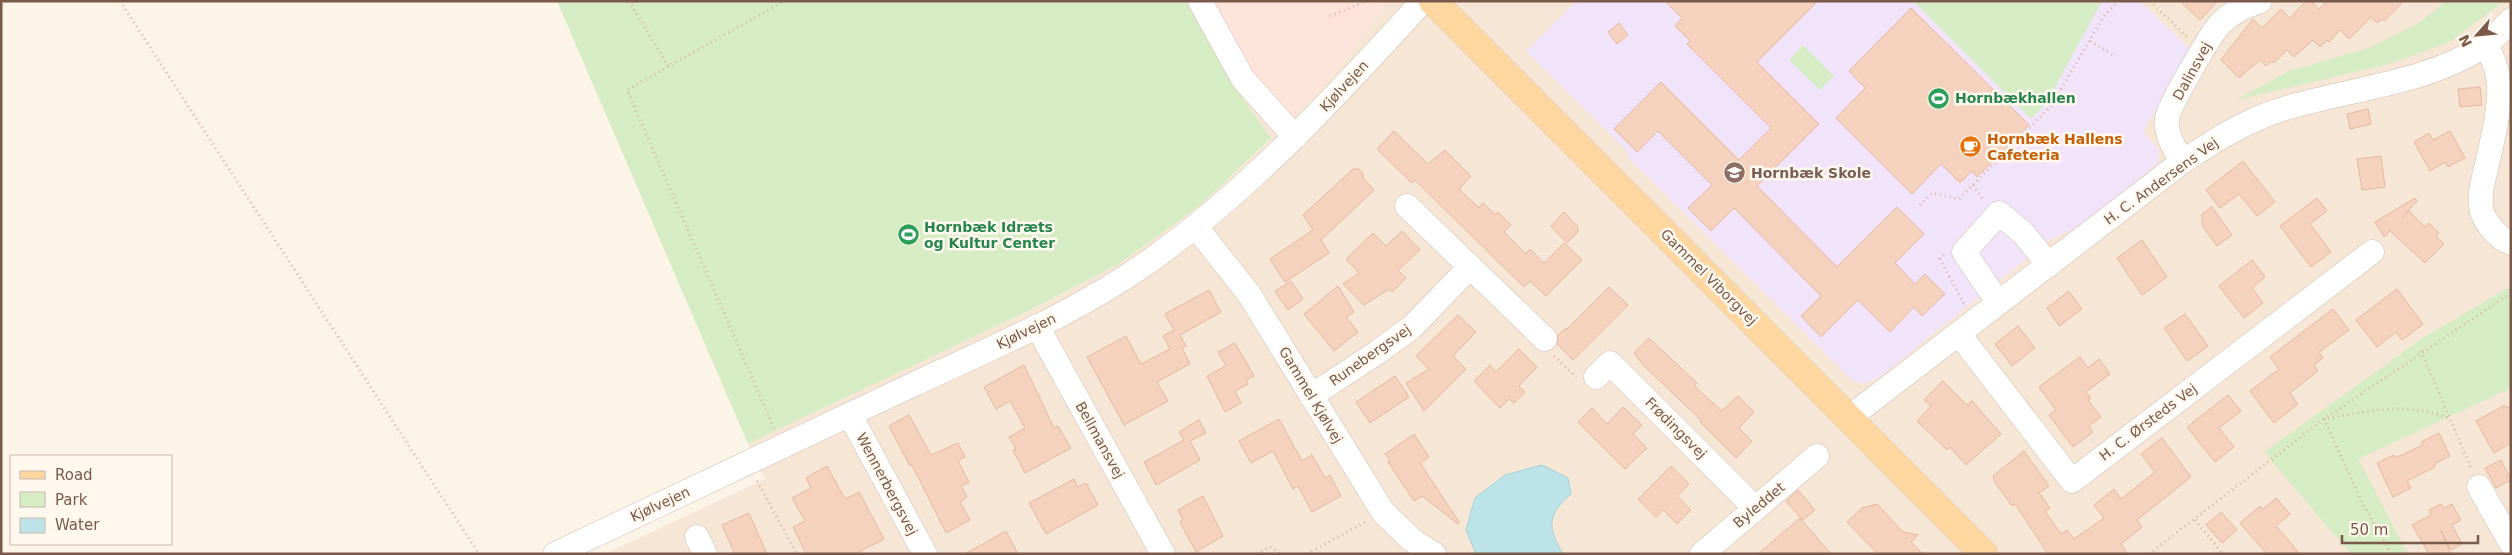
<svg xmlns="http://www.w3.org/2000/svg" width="2512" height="555" viewBox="0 0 2512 555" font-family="'DejaVu Sans',sans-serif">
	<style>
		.residential { fill: #f5e6d6 }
		.commercial { fill: #fee4db }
		.education { fill: #f1e4fa }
		.green { fill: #d6ecc5 }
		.water { fill: #bbe3e8; stroke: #a1d3da }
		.building { fill: #f4d2be; stroke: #e7b79e }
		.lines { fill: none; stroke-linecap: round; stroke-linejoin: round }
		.minor-casing { stroke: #d3bdaf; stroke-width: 25 }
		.major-casing { stroke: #d9d1cc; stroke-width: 29 }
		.path { stroke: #d9b5a1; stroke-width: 3; stroke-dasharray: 1 4; stroke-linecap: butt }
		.minor { stroke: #fff; stroke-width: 24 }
		.major { stroke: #fdd79f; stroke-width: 28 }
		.labels { text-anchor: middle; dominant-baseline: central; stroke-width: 5; stroke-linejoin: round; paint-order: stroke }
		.street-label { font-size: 14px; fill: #79594a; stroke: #fff8ef }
		.leisure-label { font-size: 14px; font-weight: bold; fill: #27864d; stroke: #fff8ef; text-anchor: start }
		.food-label { font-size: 14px; font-weight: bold; fill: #c56008; stroke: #fff8ef; text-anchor: start }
		.education-label { font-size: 14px; font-weight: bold; fill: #785e54; stroke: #fff8ef; text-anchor: start }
	</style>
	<rect width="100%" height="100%" fill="#fdf4e8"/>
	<path class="residential" d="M1188,1H2511V554H605L765,479L748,444L1028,311L1119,264L1199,206L1271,139L1236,89Z"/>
	<path class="commercial" d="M1188,1H1383L1384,4L1339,67L1305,106L1278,131L1236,89Z"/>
	<path class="education" d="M1577,1H2140L2190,49L2143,132L2159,150L2158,163L2081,225L2048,241L1877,379L1862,383L1856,382L1848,376L1630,159L1626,150L1526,51Z"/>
	<path class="green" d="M557,1H1188L1236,89L1271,138L1199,206L1119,264L1028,311L748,444Z
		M1913,1H2102L2047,102L2031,119Z
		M2446,1H2504L2451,41L2389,64L2236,100L2289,71L2369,48L2419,23Z
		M1803,45L1834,76L1820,90L1789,60Z
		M2511,286V388L2358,459L2408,554H2351L2264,452L2423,338Z"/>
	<path class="water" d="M1542,465L1568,478L1571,494C1547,514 1547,528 1563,554H1476L1466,530L1475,498L1505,475Z"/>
	<path class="building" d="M1665,1H1818L1757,62L1819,124L1757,186L1837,267L1897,207L1924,234L1895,263L1915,284L1925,274L1945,294L1922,316L1914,307L1890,332L1858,300L1821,337L1801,316L1821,296L1734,208L1711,231L1688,208L1712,185L1658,131L1637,152L1614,129L1661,82L1739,160L1771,128L1687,44L1690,41L1675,26L1682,18Z
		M2180,1H2218L2200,20Z
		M2306,1H2311L2319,9L2327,1H2404L2384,21L2382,19L2377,23L2371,17L2349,39L2340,30L2329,42L2327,40L2320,47L2313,40L2294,57L2287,50L2274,63L2272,61L2266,66L2260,60L2239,78L2221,60L2253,19L2262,28L2281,9L2290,18Z
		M1911,8L2029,125L1977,177L1972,171L1960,183L1941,164L1912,194L1836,118L1865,88L1849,71Z
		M1619,23L1628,35L1617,44L1608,32Z
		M2480,87L2482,105L2460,107L2458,89Z
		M2368,109L2371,124L2350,129L2347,114Z
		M1394,131L1428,164L1445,150L1471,176L1459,189L1479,208L1483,203L1496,215L1498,212L1511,225L1504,232L1526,254L1530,249L1544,263L1564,243L1582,260L1546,296L1530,281L1524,287L1415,180L1412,183L1377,149Z
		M2450,131L2465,158L2448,167L2445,162L2430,171L2414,142L2429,133L2433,140Z
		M2381,156L2385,187L2362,190L2357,159Z
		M2243,161L2275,202L2257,216L2239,194L2220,208L2206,190Z
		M1353,169H1359L1363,174V178L1374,190L1321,240L1329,253L1285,282L1270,259L1313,230L1303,215Z
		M2317,198L2327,211L2310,224L2331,252L2311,267L2280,226Z
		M2415,198L2417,201L2402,218L2409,211L2425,227L2429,223L2439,233L2436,237L2444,244L2425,263L2390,231L2384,237L2375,222Z
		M2212,207L2232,235L2217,246L2202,225V214Z
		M1564,212L1578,227L1577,229L1579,231L1567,243L1551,226Z
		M1402,231L1420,250L1398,270L1406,278L1392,292L1389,289L1364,305L1343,284L1359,273L1346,259L1373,233L1386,246Z
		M2142,240L2167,277L2142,295L2117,258Z
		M2252,260L2265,277L2252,288L2263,303L2244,318L2219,286Z
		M1291,281L1303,299L1288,310L1275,291Z
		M1338,286L1354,312L1346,317L1358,332L1334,351L1304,314Z
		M1609,287L1628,305L1573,360L1557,344L1558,335L1566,328L1567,329Z
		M2397,289L2423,324L2402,340L2396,332L2377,347L2356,320Z
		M1209,290L1221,312L1180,335L1186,346L1182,348L1190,364L1157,382L1168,401L1124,425L1087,357L1126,336L1141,364L1170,349L1163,336L1174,330L1165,314Z
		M2069,291L2082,309L2059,326L2047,308Z
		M2333,309L2349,330L2319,352L2323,358L2314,365L2318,371L2290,393L2298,404L2274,423L2250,391L2279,369L2270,357Z
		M2185,314L2208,346L2187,361L2164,328Z
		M1458,315L1476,332L1453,356L1466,369L1424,411L1406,383L1429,369L1416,356Z
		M2018,326L2035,348L2012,366L1995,344Z
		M1649,338L1697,383L1694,386L1722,411L1738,396L1754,412L1739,428L1752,441L1736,458L1700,422L1702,421L1643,365L1634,353Z
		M1235,343L1254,376L1246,380L1248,384L1235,391L1241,403L1225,412L1207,376L1226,366L1218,352Z
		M1519,349L1537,367L1519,386L1525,392L1514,403L1509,399L1500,408L1474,381L1490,365L1496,372Z
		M2080,357L2088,368L2099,359L2110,374L2086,392L2091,398L2088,400L2101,417L2089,426L2093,432L2073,447L2049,415L2056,410L2039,387Z
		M1024,365L1054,428L1058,426L1071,448L1025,473L1013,450L1016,449L1009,437L1025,428L1010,401L996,409L984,387Z
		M1395,376L1409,397L1370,423L1356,402Z
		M1943,381L1967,405L1972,401L2001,434L1966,465L1950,447L1947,450L1917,421L1931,406L1924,400Z
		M2228,395L2241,411L2219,428L2234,447L2215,462L2187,427Z
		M2505,405L2507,408L2511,406V443L2494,453L2476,421Z
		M1623,407L1642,425L1633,434L1647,448L1625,469L1578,422L1592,408L1607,424Z
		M909,415L931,455L958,443L965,457L958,461L969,482L961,486L967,497L960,502L970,520L946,533L912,465L910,466L889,426Z
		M1279,419L1302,461L1312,455L1325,478L1330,475L1341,496L1312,512L1298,486L1293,489L1273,451L1251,463L1239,441Z
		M1199,420L1206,433L1190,441L1200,460L1156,485L1144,462L1184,440L1179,432Z
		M2439,433L2450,456L2434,464L2435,467L2407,481L2411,488L2393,497L2377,463L2394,455L2395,458L2423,445L2421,442Z
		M1414,434L1429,457L1420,463L1459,522L1458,524L1422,496L1414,501L1388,462L1390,461L1385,454Z
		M2162,438L2191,477L2137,520L2142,527L2121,544L2128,554H2048L2015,504L2012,506L1994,481L1993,476L2024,451L2049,486L2039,493L2050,508L2045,511L2061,534L2067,530L2074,539L2104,518L2094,505L2114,489L2121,499L2155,472L2141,454Z
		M2501,460L2511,480L2496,488L2485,468Z
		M827,466L845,499L859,492L884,539L855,554H806L793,527L805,521L792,498L811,488L806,478Z
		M1671,466L1689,484L1677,496L1691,510L1677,524L1663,510L1656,517L1638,499Z
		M1074,479L1078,487L1086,483L1098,505L1046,534L1029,503Z
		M1798,490L1815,510L1803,520L1786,501Z
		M1203,496L1223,536L1196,552L1180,522L1183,520L1178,510Z
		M2276,498L2290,514L2276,526L2300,554H2267L2240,523L2260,506L2263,509Z
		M1877,504L1903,532L1918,535L1911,542L1923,554H1878L1847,522L1862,508Z
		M2441,504L2444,508L2452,504L2461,520L2452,525L2462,544L2451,550L2441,531L2451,554H2429L2412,525L2431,515L2429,510Z
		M2221,512L2237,530L2222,543L2206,525Z
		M749,513L767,554H735L722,525Z
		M1800,518L1831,554H1758Z
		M1006,531L1018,554H965Z"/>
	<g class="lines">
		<defs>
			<path id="minor" d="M1200,1L1243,79L1295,137
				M2486,44C2493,60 2500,73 2499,91C2499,114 2493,138 2488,160C2485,175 2479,190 2481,206C2482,220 2497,238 2511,243
				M2182,162C2175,148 2165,135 2167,118C2169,106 2210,35 2220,24C2231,12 2245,7 2260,1
				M1407,206L1545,339
				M1196,227L1249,294L1383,512L1412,540L1434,554
				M1998,302L1964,252L1999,213L2023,233L2049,265
				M1037,326L1163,554
				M1959,334L2072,481L2372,252
				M1596,377L1610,363L1755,508
				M1311,396L1378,352L1412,327L1469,268
				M850,415L925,554
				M1850,417L2182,162C2214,141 2246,120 2283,109C2347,89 2431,83 2486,44C2495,37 2503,28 2511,20
				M2479,487L2511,543
				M697,537L705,554
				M555,554C673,498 792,442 910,386C991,348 1077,313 1151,260C1253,187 1338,94 1423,1
				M1702,554L1817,456"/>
			<path id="major" d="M1433,1L1984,554"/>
		</defs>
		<use href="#minor" class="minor-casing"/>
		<use href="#major" class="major-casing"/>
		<path class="path" d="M120,1L479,554
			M629,1L668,66
			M2150,1L2188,38
			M1330,16L1366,1
			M2090,41L2113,55
			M1973,185L1983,199
			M1920,205L1932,193L1959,199L2051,106L2104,16L2118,1
			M1944,255L1940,259L1964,304
			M2421,351L2471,468
			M1554,356L1576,377
			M774,428L627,90L784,1
			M757,481L797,554
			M2195,520L2223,554
			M1257,554L1270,547L1281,554
			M1307,554L1367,521
			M2149,554L2324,419L2511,293
			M2391,554L2364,506L2324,419C2365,411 2411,401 2450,419"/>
		<use href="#minor" class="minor"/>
		<use href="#major" class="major"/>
	</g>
	<defs>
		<symbol id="stadium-disc" viewBox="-11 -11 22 22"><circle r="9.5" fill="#2e9e5b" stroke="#fff8ef"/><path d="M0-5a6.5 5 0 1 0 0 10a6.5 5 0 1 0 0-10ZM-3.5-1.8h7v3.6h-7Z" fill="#fff"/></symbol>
		<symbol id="cafe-disc" viewBox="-11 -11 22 22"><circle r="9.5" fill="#e8710a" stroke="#fff8ef"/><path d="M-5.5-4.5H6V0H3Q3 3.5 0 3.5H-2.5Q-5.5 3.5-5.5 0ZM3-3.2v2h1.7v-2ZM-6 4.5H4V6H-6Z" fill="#fff"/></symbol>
		<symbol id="school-disc" viewBox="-11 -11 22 22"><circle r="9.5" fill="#8d6e63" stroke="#fff8ef"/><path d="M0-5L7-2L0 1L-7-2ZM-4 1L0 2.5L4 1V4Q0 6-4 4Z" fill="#fff"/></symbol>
	</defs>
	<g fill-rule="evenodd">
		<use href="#stadium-disc" x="1926" y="86" width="25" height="25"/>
		<use href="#cafe-disc" x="1958" y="134" width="25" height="25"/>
		<use href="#school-disc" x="1722" y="160" width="25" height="25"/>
		<use href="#stadium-disc" x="896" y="222" width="25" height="25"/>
	</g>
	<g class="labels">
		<g class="street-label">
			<text transform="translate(2192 71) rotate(-61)">Dalinsvej</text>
			<text transform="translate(1344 86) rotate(-47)">Kjølvejen</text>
			<text transform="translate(2161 181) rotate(-36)">H. C. Andersens Vej</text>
			<text transform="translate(1709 277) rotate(45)">Gammel Viborgvej</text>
			<text transform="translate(1026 331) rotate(-26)">Kjølvejen</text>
			<text transform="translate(1370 355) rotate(-35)">Runebergsvej</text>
			<text transform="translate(1311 395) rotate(59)">Gammel Kjølvej</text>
			<text transform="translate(2148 422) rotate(-37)">H. C. Ørsteds Vej</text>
			<text transform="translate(1676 428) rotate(45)">Frødingsvej</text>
			<text transform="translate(1100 440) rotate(61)">Bellmansvej</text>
			<text transform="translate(887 484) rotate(62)">Wennerbergsvej</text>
			<text transform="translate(660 504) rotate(-25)">Kjølvejen</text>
			<text transform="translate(1759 505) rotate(-40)">Byleddet</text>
		</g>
		<g class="leisure-label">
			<text x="1955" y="98">Hornbækhallen</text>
			<text x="924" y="227">Hornbæk Idræts<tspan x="924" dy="16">og Kultur Center</tspan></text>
		</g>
		<g class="food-label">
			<text x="1987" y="139">Hornbæk Hallens<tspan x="1987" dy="16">Cafeteria</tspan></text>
		</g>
		<g class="education-label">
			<text x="1751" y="173">Hornbæk Skole</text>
		</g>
	</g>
	<rect width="2512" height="555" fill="none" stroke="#79594a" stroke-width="5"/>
	<rect x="10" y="455" width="162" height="90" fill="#fff8ef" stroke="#c9b8ad"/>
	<rect x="20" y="471" width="25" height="8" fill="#fdd79f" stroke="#c9b8ad"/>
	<text x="55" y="480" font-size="15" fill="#79594a">Road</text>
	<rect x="20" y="492" width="25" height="15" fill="#d6ecc5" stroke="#c9b8ad"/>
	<text x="55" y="505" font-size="15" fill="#79594a">Park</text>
	<rect x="20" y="518" width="25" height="15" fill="#bbe3e8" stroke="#c9b8ad"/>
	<text x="55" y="530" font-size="15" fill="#79594a">Water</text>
	<g transform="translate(2477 35) rotate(243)" stroke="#fff8ef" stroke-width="4" paint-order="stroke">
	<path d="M0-4L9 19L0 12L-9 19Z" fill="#79594a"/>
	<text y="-8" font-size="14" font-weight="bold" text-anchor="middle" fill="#79594a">N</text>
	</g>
	<path d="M2342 535v8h136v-8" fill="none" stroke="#79594a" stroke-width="2.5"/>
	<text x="2350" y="535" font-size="15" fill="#79594a" stroke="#fff8ef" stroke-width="4" paint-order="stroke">50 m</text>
</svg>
